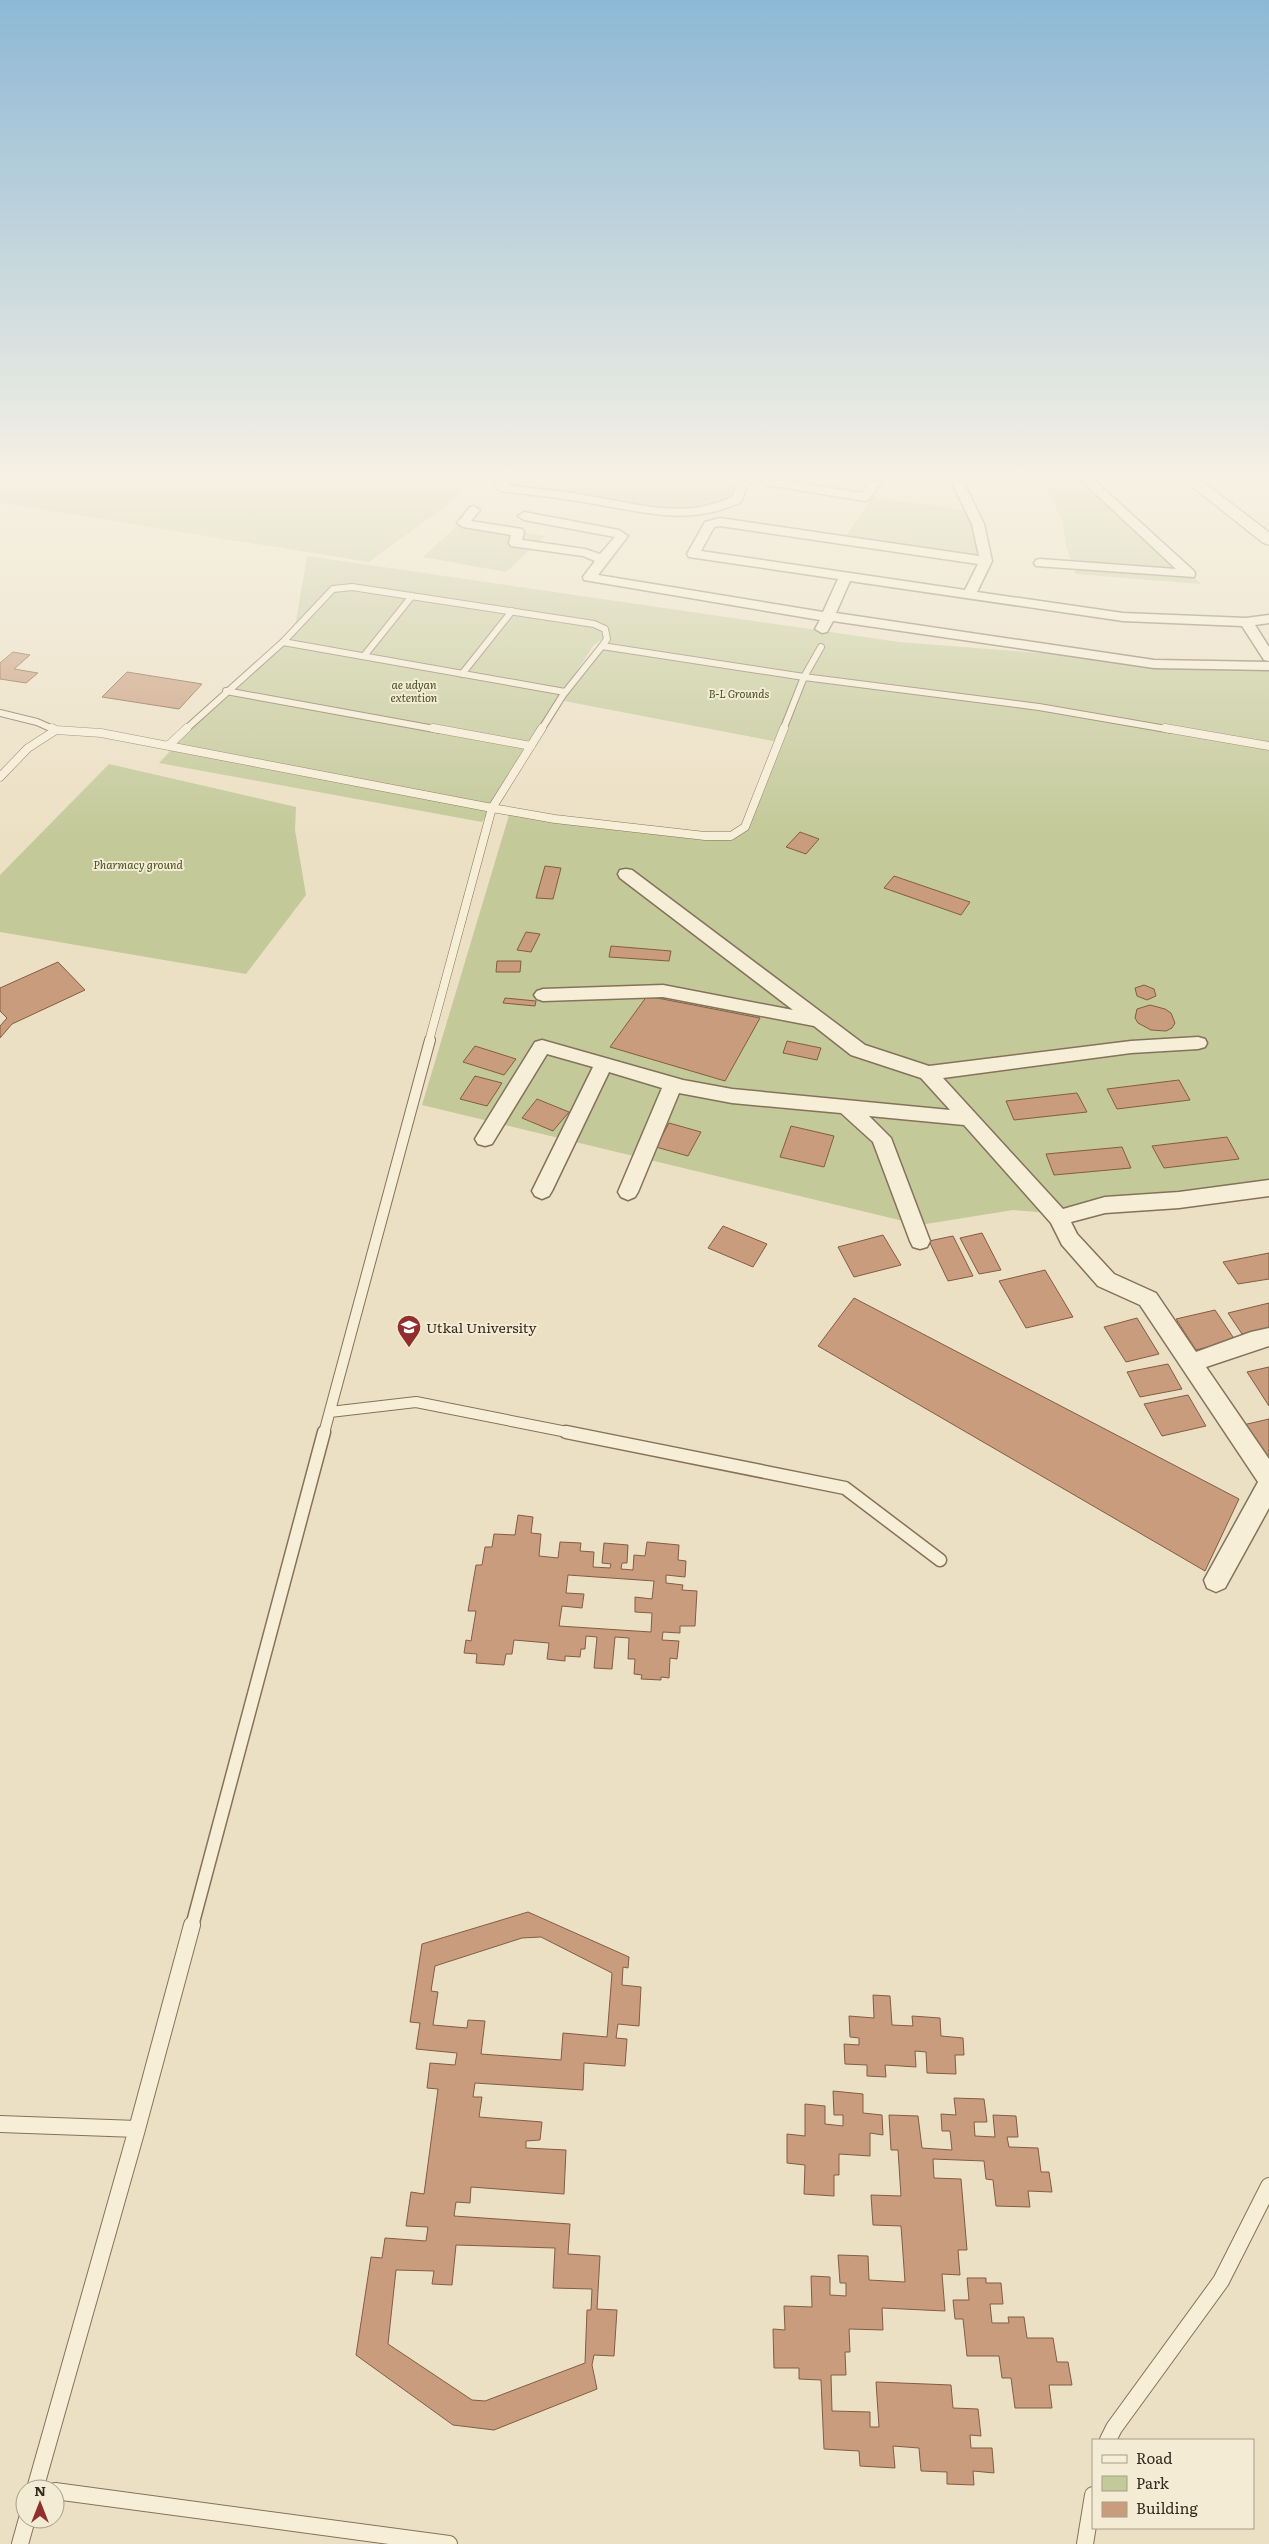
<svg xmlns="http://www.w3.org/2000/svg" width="1269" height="2544" viewBox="0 0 1269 2544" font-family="Literata,serif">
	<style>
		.green { fill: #c3c999 }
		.building { fill: #c89c7c; stroke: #835d43; fill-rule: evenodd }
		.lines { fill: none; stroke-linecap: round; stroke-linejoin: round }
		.lane-far4-casing { stroke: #85725b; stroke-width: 8 }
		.lane-far3-casing { stroke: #85725b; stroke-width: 9 }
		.lane-far2-casing { stroke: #85725b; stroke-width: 12 }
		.lane-far1-casing { stroke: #85725b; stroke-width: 15 }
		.lane-casing { stroke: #85725b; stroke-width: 18 }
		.street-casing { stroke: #85725b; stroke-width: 3 }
		.secondary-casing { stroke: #67533f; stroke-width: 2 }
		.lane-far4 { stroke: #f7eed7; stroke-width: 6 }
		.lane-far3 { stroke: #f7eed7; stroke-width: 8 }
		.lane-far2 { stroke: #f7eed7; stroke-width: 10 }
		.lane-far1 { stroke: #f7eed7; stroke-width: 12 }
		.lane { stroke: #f7eed7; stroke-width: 16 }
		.street { fill: #f7eed7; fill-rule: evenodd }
		.secondary { fill: #f7eed7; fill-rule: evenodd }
		.labels { text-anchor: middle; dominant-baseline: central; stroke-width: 4; stroke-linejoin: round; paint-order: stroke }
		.far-park-label { font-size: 11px; font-style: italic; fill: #465126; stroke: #f3ebd3 }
		.poi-label { font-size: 14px; fill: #362a1f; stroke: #f3ebd3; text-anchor: start }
	</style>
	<rect width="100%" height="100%" fill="#ece0c4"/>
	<path class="green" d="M0,481H475L450,503L369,562L0,503Z
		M512,481H735L741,487L727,500L698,510L648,508L591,496L508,484Z
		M1043,481H1095L1201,584L1075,574L1066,545L1063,523Z
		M873,497L965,510L973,524L980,557L844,538Z
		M460,523L545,536L506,572L423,557Z
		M307,556L899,642L1269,671V1184L1062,1214L1013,1210L920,1225L422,1105L510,812L731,836L746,827L778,742L564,701L565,692L608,634L593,646L482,822L159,763L226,691L281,642L296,621Z
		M109,764L296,807L295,830L306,895L246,974L0,932V875Z"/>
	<path class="building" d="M13,652L30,655L14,669L38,673L26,683L0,679V663Z
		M127,672L202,684L179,709L102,697Z
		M800,832L819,839L806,854L786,847Z
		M545,866L561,868L553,899L536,898Z
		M894,876L970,902L961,915L884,888Z
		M526,932L540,934L531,952L517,950Z
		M611,946L671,951L669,961L609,957Z
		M497,961H521L520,972H496Z
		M58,962L85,990L12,1024L0,1038V1026L7,1018L0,1011V988Z
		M1144,985L1154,989L1156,996L1147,1000L1137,996L1135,988Z
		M647,996L760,1018L725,1081L610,1047Z
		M505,998L536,1001L535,1006L503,1003Z
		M1150,1005L1165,1009L1171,1013L1175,1023L1172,1028L1166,1031L1151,1030L1138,1023L1135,1018L1137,1009Z
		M787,1041L821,1048L817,1060L783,1053Z
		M475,1046L516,1059L504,1075L463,1062Z
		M475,1076L502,1083L487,1106L460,1099Z
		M1179,1080L1190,1100L1117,1109L1107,1089Z
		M1077,1093L1087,1112L1014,1120L1006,1101Z
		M537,1099L569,1112L553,1131L522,1118Z
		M669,1123L701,1132L688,1156L656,1147Z
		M791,1126L834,1136L824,1167L780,1157Z
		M1227,1137L1239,1159L1164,1168L1152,1146Z
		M1122,1147L1131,1168L1054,1175L1046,1154Z
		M723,1226L767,1244L753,1267L708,1248Z
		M982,1233L1001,1270L979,1274L960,1238Z
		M883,1235L901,1265L854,1277L838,1247Z
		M953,1236L973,1276L948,1281L929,1241Z
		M1269,1253V1279L1238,1284L1223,1262Z
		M1045,1270L1073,1317L1026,1328L999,1281Z
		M854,1298L1239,1499L1205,1571L818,1346Z
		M1269,1303V1328L1242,1334L1228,1313Z
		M1215,1310L1235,1340L1196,1350L1176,1319Z
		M1137,1318L1159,1354L1126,1362L1104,1327Z
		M1168,1364L1182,1389L1140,1397L1127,1372Z
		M1269,1367V1406L1247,1372Z
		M1188,1395L1206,1426L1162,1436L1144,1404Z
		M1269,1419V1467L1243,1425Z
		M518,1515L533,1517L531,1533L541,1534L539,1556L558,1558L560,1542L581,1543L580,1551L594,1552L593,1567L610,1568L611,1564L602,1563L604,1543L628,1545L627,1563H622L621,1569L633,1570L634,1555L645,1556L647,1542L679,1545L678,1560L686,1561L685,1577L666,1575V1583L683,1585L682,1590L697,1591L695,1626H680V1633L663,1632L662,1640L679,1641L677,1659L670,1658L669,1678L661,1677V1680L641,1679L642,1675L634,1674L635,1659H628L629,1638L615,1637L612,1669L594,1668L597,1637L586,1636L585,1649H581L580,1657L565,1656V1661L547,1659L549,1643L514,1640L512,1654H506L504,1665L476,1663L477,1654L464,1653L466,1640L471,1641L476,1611H468L476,1565H482L485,1547H492L494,1534L515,1535ZM568,1575L654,1581L652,1599L635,1597V1612L652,1613L651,1632L559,1626L562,1606L582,1608L584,1594L566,1593Z
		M528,1912L629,1957L628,1968L623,1967L622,1985L641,1987L639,2026L618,2024L616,2038L627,2039L625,2066L584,2063L583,2090L475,2083L473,2097H482L479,2117L542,2122L540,2140L526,2141V2148L566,2150L564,2194L471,2187L470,2203L456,2202L454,2216L570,2224L568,2254L600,2256L597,2309L617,2310L614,2356L594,2355L592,2365L597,2389L494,2430L453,2425L356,2355L371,2257L382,2258L385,2238L426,2241L428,2227L406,2226L411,2192L424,2194L438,2089L427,2088L430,2063L455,2065L457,2053L416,2049L420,2023L410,2022L422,1944ZM541,1937L612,1973L607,2037L563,2033L561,2060L481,2054L485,2021L468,2020L467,2028L433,2025L438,1992L431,1991L435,1966L522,1938ZM456,2245L555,2248L553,2288L592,2289L591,2310H587L585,2363L485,2401L472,2400L388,2344L396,2270L434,2271L432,2284L452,2285Z
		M873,1995L890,1996L892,2025L913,2026L912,2016L940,2018L941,2036L963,2038L964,2055H955L956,2074L927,2073L926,2052L915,2051L916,2067L885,2065L886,2077L867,2076V2065L845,2064L844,2044L859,2045V2038L850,2037L849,2016L874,2018Z
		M833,2091L863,2094V2113L882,2115L883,2135L870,2133V2156L839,2154V2175H834V2196L804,2194L805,2165L787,2163V2134L805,2136V2104L825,2106V2124L843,2126V2115H834Z
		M954,2098L984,2099L987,2122H974L975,2136L995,2137L993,2115L1016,2116L1018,2137H1007L1009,2147L1038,2148L1041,2172H1049L1052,2192L1028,2191L1030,2207L996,2206L993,2180L986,2179L984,2161L933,2159L934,2178L961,2179L967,2250H958L960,2275L942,2274L945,2311L882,2308L883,2330L849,2329L850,2352H845L846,2375H831L832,2411L870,2412V2427H879L876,2382L951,2385L953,2408L978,2409L981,2436L970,2435L971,2448H992L994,2473L973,2471L974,2485L947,2484V2472L921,2471L919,2448L893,2446L895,2468L860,2466L859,2451L824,2449L821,2380L799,2379V2368H774L773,2329L785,2330L784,2306L812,2307L811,2276L830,2277V2295L846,2296V2283H840L838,2255L868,2256L869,2280L905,2282L901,2226L873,2225L871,2195L901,2196L898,2150H891L889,2115L918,2116L922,2148L952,2150L950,2131H942L941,2114L956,2115Z
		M967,2278H986V2283H1001L1003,2304H990L992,2323H1009L1008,2317H1024L1027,2338H1053L1057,2362H1068L1072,2385H1049L1052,2408H1015L1011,2378H1002L999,2356H967L963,2319H955L953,2300H969Z"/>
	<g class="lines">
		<defs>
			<path id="lane-far4" d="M283,642L565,692
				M364,656L412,596
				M462,674L512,611
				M226,691L440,730
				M0,713L37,722L55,730
				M185,730L283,642L333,589L352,587L594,624L605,629L607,639L602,646
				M541,730L563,695L602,646L804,677L821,647
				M783,730L804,677L1039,707L1172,730"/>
			<path id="lane-far3" d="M52,728L56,730
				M433,728L531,746
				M1165,728L1269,746
				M169,745L187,728
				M0,777L28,748L56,730L101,733L492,808L542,728
				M429,1041L492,808L555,819L705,836H731L745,827L784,728"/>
			<path id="lane-far2" d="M330,1412L416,1402L572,1433
				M324,1433L430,1040"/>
			<path id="lane-far1" d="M566,1432L845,1488L940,1560
				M192,1926L324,1432"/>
			<path id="lane" d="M0,2124L137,2129L35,2489
				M137,2129L192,1925
				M1108,2440L1114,2428L1221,2281L1269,2186
				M55,2491L449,2544
				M20,2544L27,2519
				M1085,2544L1093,2495"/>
			<path id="street" d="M497,481H509L507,485C536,489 566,491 595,497C644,505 684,519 732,497L738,482L753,481L747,486L741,502C689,526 649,513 595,504C564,498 532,495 500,491L494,487Z
				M761,481H787L862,493L870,481H882L869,500L865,501L767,485Z
				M951,481H963L984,524L992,561L977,592L1123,613L1246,618L1269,615V623L1255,625L1269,647V661L1264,660L1242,626L1123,621L850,581L836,613L1154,660L1269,662V670L1154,668L833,621L827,632L822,633L815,629L820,620L584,580L583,577L595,561L583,556L511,546L509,543L511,535L463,527L457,523L470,507L474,506L480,510L471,521L522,529L524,532L522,540L585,549L600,554L615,537L524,520L518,516L524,512L619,530L628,536L598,575L823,612L838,579L689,557L687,554L705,522L720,518L979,556L972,524ZM720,526L978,564L965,590L701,551L714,527Z
				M1082,481H1095L1194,571L1195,574L1194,577L1036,566L1034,563L1036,560L1040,559L1176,569Z
				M626,869L632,870L865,1045L929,1066L1131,1041L1198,1037L1205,1039L1207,1043L1205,1047L1198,1049L1131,1053L943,1078L1063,1209L1105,1197L1179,1192L1269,1180V1196L1179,1208L1105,1213L1071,1222L1077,1234L1114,1274L1156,1293L1196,1352L1251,1332L1269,1328V1346L1206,1367L1269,1459V1508L1225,1588L1216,1592L1207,1588L1204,1580L1258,1482L1140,1305L1098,1286L1062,1245L1051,1223L964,1125L869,1116L891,1138L930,1241L927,1247L920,1249L913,1247L910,1241L873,1142L841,1113L732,1103L679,1093L638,1192L635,1197L628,1200L621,1197L618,1192L662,1088L609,1072L552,1191L549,1196L542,1199L535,1196L532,1191L593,1067L547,1054L492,1144L485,1146L478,1144L475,1139L478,1134L535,1042L542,1040L683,1080L732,1089L950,1110L921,1078L851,1055L814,1026L663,997L543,1001L537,999L534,995L537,991L543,989L663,985L793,1010L620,878L618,874L620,870Z"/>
			<path id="secondary" d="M1185,481H1202L1269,532V545L1263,543Z"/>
		</defs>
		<use href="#lane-far4" class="lane-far4-casing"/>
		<use href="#lane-far3" class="lane-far3-casing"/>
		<use href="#lane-far2" class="lane-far2-casing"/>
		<use href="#lane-far1" class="lane-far1-casing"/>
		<use href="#lane" class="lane-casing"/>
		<use href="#street" class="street-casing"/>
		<use href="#secondary" class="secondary-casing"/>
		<use href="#lane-far4" class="lane-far4"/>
		<use href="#lane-far3" class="lane-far3"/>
		<use href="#lane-far2" class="lane-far2"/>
		<use href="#lane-far1" class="lane-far1"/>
		<use href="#lane" class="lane"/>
		<use href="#street" class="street"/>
		<use href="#secondary" class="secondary"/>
	</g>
	<linearGradient id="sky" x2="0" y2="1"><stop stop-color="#8db8d5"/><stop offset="0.57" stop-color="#f6f1e4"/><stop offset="1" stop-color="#f6f1e4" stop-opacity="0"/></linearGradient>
	<rect width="1269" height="837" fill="url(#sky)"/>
	<defs>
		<symbol id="university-pin" viewBox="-11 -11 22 30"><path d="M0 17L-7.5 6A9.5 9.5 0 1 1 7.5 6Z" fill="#912f2f" stroke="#f3ebd3"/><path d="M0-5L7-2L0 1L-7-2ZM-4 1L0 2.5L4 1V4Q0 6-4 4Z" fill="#fff"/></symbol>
	</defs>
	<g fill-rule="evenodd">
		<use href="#university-pin" x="395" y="1313" width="28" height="38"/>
	</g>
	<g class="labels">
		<g class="far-park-label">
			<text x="414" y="684">ae udyan<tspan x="414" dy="13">extention</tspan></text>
			<text x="739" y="693">B-L Grounds</text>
			<text x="138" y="864">Pharmacy ground</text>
		</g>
		<g class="poi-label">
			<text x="426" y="1327">Utkal University</text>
		</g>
	</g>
	<rect x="1092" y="2439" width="162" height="90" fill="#f3ebd3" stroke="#a79e8b"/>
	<rect x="1102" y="2455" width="25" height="8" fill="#f7eed7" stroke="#a79e8b"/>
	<text x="1136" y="2464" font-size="15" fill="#362a1f">Road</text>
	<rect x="1102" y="2476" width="25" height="15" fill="#c3c999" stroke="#a79e8b"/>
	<text x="1136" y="2489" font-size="15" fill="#362a1f">Park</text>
	<rect x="1102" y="2502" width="25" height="15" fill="#c89c7c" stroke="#a79e8b"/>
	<text x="1136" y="2514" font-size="15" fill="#362a1f">Building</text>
	<g transform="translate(40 2504)"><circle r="24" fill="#f3ebd3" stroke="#a79e8b"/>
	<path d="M0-4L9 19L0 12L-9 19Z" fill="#912f2f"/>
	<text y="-8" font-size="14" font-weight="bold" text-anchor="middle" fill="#362a1f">N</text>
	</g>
</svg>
